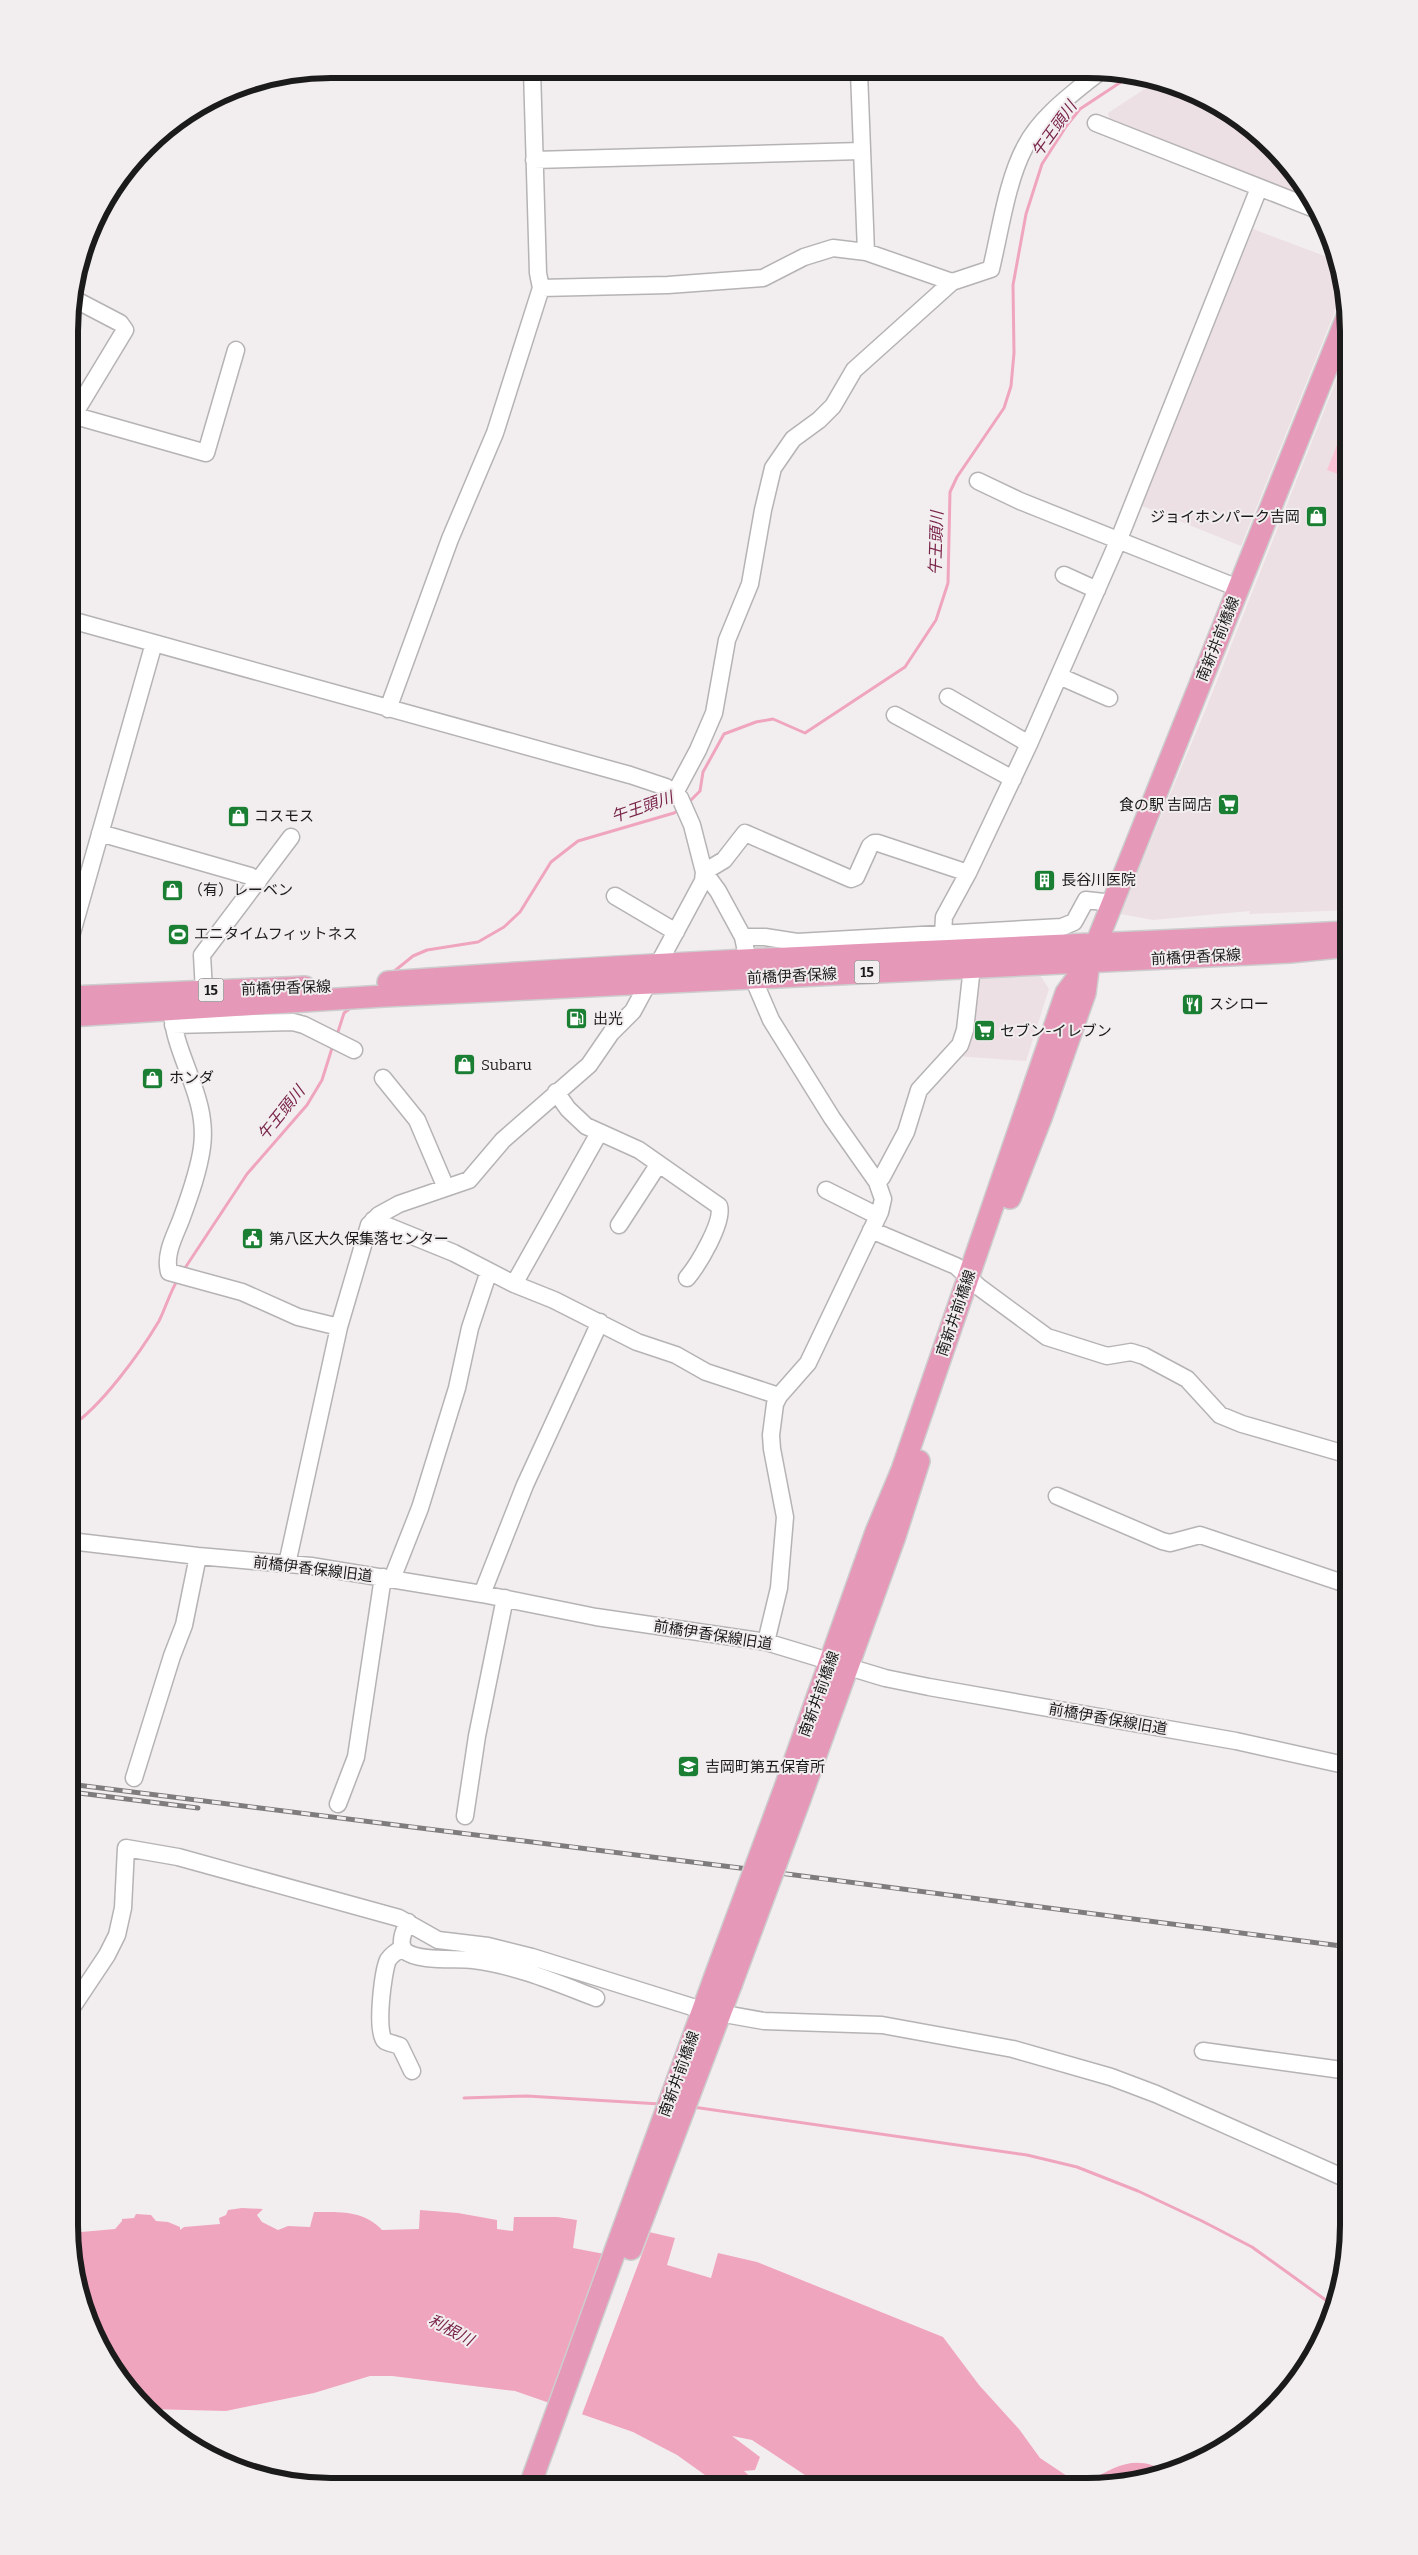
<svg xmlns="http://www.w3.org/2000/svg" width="1418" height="2555" viewBox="0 0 1418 2555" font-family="Bitter,'Noto Sans JP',serif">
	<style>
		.built { fill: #ede0e4 }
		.green { fill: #fbc3d5 }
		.water { fill: #f0a5bf }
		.pier { fill: #f2eeef }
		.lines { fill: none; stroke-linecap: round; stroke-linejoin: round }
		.stream { stroke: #f0a5bf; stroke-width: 3 }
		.minor-casing { stroke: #b6b3b4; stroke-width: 19 }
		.major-casing { stroke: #cdcdcd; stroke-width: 24 }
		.minor { stroke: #fff; stroke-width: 16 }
		.major { stroke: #e598b8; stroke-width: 21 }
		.rail-casing { stroke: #7f7c7d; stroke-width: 5 }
		.rail { stroke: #f2eeef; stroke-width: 3; stroke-dasharray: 9; stroke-linecap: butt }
		.major-bridge-casing { stroke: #cdcdcd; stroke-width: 24; stroke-linecap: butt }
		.major-bridge { stroke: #e598b8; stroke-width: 21 }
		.labels { text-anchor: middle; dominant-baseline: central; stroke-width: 4; stroke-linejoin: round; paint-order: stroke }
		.shield { fill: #f2eeef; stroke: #5c5a5b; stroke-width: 1 }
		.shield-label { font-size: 14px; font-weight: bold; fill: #1c1b1b }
		.poi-label { font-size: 15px; fill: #1c1b1b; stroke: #f2eeef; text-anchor: start }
		.street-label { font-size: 15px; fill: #1c1b1b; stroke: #f2eeef }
		.water-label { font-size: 16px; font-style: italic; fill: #792449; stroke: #f2eeef }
		.rim { fill: none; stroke: #1c1b1b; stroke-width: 6 }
	</style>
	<rect width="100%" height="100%" fill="#f2eeef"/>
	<path class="built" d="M1158,80L1203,96L1260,133L1305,185L1312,199L1109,118L1108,113Z
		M1253,229L1338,261L1343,291L1241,546L1142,506Z
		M1349,348V910L1249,914L1250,911L1153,920L1120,914L1207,706Z
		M1038,972L1049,989L1026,1061L955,1056L974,978Z"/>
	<path class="green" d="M1349,415V478L1327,470Z"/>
	<path class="water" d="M242,2208L263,2209L257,2215L262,2222L278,2230L288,2226L310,2227L314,2212C339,2212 364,2210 382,2230L419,2229L420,2210L458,2213L497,2220V2229L513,2231L514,2217H557L577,2220L573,2248L615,2256L649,2232L675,2238L667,2265L711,2278L718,2253L757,2262L943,2337L979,2385L1019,2429L1040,2458L1070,2478L1090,2481C1118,2464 1138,2454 1169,2473L1088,2486L820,2485L752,2440L732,2436L760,2457L755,2470L744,2471L759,2485H719L677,2455L633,2432L515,2391L392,2376H370L314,2393L226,2411L147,2409L113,2370L83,2309L70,2233L115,2229L122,2221V2219L134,2218L136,2214L151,2215L156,2221L168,2222L180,2227V2230L184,2227L220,2224L219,2218L226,2215L228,2210Z"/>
	<path class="pier" d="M622,2224L651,2230L581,2417L547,2405L604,2252L613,2253Z"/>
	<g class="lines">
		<path class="stream" d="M687,804L700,791L703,772L724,734L756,722L773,719L805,733L905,667L936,620L948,583L950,492L957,477L1004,408L1011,386L1014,353L1013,285L1026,214L1042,164L1067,125L1080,109L1133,74
			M392,973L413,956L427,950L478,942L504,927L520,912L551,862L578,841L674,813L680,809
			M337,1035L344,1013L353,1006
			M183,1271L247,1174L307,1105L322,1080L333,1045
			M70,1427C101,1407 140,1353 159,1321C166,1307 170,1292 178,1279
			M464,2098L527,2096L660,2104
			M693,2107L1027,2155L1077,2167L1138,2191L1202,2221L1252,2247L1334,2306"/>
		<defs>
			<path id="minor" d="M1096,123L1317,210
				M534,160L861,151
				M952,282L991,269C1000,232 1007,180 1025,147C1040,117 1072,94 1098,73
				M541,288L668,285L763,278L804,257L833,248L866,252
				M76,300L120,323L125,330L76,411L79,417L206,453L236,350
				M978,481L1020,501L1238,588
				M1064,575L1097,590
				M71,620L630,775L666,787L680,798L692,825L704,872L718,891L743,937L748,961
				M1059,676L1109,698
				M948,697L1029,744
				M388,709L450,539L495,433L541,288L538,273L532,70
				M895,715L1013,779
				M675,793L698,750L714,713L727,640L750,584L763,510L773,468L793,439L819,420L833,406L854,370L952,282L866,252L859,72
				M100,833L250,876L258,882
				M968,873L1029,744L1119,539L1259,188
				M615,896L676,932
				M743,937H765L797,942L1062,927L1074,922L1086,900L1113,903
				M70,940L154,643
				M753,978L771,1020L832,1118L877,1182L883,1199L880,1212L808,1363L779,1396L775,1404L771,1435L772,1449L785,1517L779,1588L766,1642
				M204,991L202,955L291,837
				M172,1010C173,1055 209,1096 202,1147C199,1170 190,1195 182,1217C176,1234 164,1253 169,1272L242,1292L298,1317L339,1327
				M173,1025L293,1022L304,1025L354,1050
				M383,1078L417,1120L446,1188
				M556,1092L568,1109L586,1126L639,1150L719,1206C724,1222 698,1265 687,1278
				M877,1182L882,1177L906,1132L919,1090L960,1045L965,1030L972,967
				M826,1190L878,1216
				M373,1220L454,1253L514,1284L554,1300L637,1342L676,1355L706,1372L779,1396
				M619,1225L658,1165
				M871,1230L956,1266L979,1287L1047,1337L1107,1356L1131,1352L1144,1356L1187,1379L1220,1415L1242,1424L1349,1455
				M514,1284L599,1133
				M1057,1496L1162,1541L1170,1543L1200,1535L1349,1585
				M70,1541L198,1556L311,1566L482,1594L596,1617L766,1642L885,1678L929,1687L1236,1741L1349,1766
				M287,1564L339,1327L369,1225L379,1215L399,1204L469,1180L503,1140L589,1065L611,1033L633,1011L703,881L704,872L724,860L745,833L851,879L856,877L870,846L874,843H878L968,873L944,917L943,934
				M392,1579L420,1508L457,1388L470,1328L489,1271
				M482,1594L525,1485L600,1322
				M134,1778L172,1656L184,1625L198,1556
				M338,1804L356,1757L383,1577
				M465,1816L477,1736L505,1598
				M408,1922C404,1930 398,1944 405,1951C418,1962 456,1958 473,1960C515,1965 557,1983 596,1998
				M403,1948C397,1951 392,1954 388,1960C383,1971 375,2034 385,2041C389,2043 395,2044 400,2046L412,2071
				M69,2012L107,1955L117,1935L123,1908L126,1848L178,1857L399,1918L438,1940L488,1946L532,1957L702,2010L764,2021L882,2025L1013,2049L1111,2077L1156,2094L1349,2180
				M1203,2051L1349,2071"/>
			<path id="major" d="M388,982C708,958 1029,948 1349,932
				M70,997L305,987
				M70,1016L384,996L1290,952L1349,946
				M1010,1198L1041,1118L1085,993L1089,963
				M783,1793L876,1532L902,1470L1066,993L1089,962L1096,944L1347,317
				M800,1799L894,1539L919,1461
				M631,2249L731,1985
				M530,2485L714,1979"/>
		</defs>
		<use href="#minor" class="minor-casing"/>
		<use href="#major" class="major-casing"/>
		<use href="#minor" class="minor"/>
		<use href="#major" class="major"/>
		<defs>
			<path id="rail" d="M69,1784L740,1868L1349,1947
				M79,1793L198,1808"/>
		</defs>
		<use href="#rail" class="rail-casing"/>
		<use href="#rail" class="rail"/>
		<defs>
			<path id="major-bridge" d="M714,1979L783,1793
				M731,1985L800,1799"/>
		</defs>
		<use href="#major-bridge" class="major-bridge-casing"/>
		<use href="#major-bridge" class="major-bridge"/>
	</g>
	<defs>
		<symbol id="shop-square" viewBox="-11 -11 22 22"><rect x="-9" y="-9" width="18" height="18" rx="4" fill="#1a7f33" stroke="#f2eeef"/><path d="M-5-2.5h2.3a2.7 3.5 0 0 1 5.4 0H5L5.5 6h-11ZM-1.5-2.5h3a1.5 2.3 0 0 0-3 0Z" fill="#fff"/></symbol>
		<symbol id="supermarket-square" viewBox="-11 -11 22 22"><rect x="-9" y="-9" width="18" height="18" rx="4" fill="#1a7f33" stroke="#f2eeef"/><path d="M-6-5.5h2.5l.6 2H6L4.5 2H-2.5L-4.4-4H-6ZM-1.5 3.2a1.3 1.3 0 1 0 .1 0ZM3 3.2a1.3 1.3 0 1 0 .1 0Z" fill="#fff"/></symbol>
		<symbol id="building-square" viewBox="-11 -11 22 22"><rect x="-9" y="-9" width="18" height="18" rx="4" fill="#1a7f33" stroke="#f2eeef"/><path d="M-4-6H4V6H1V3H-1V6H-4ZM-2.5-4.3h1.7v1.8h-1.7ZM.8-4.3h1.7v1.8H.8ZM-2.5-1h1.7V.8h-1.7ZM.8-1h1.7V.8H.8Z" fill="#fff"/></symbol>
		<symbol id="stadium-square" viewBox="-11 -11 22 22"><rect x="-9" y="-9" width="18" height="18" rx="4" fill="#1a7f33" stroke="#f2eeef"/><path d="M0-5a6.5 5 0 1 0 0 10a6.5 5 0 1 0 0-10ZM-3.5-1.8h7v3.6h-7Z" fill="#fff"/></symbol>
		<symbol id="restaurant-square" viewBox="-11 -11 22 22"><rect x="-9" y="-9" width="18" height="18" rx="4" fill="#1a7f33" stroke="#f2eeef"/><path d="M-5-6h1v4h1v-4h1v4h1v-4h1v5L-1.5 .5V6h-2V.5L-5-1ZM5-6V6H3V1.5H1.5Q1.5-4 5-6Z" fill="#fff"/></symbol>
		<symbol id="fuel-square" viewBox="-11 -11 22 22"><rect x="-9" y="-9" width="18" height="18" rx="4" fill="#1a7f33" stroke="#f2eeef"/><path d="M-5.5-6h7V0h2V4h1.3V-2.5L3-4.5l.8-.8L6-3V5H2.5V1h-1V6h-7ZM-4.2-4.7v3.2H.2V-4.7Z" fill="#fff"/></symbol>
		<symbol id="civic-square" viewBox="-11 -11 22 22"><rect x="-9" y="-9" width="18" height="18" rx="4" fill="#1a7f33" stroke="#f2eeef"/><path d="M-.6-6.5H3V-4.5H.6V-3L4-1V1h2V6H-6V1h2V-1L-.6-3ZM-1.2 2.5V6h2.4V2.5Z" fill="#fff"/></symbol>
		<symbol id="school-square" viewBox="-11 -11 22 22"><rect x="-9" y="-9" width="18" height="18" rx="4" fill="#1a7f33" stroke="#f2eeef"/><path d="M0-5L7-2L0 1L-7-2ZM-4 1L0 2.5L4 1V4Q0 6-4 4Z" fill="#fff"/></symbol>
	</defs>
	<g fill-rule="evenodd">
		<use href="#shop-square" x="1304" y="504" width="25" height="25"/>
		<use href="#supermarket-square" x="1216" y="792" width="25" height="25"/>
		<use href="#shop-square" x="226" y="804" width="25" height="25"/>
		<use href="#building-square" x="1032" y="868" width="25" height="25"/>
		<use href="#shop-square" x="160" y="878" width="25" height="25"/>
		<use href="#stadium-square" x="166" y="922" width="25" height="25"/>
		<use href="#restaurant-square" x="1180" y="992" width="25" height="25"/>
		<use href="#fuel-square" x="564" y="1006" width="25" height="25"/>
		<use href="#supermarket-square" x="972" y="1018" width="25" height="25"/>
		<use href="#shop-square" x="452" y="1052" width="25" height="25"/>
		<use href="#shop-square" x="140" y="1066" width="25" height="25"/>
		<use href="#civic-square" x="240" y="1226" width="25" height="25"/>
		<use href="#school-square" x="676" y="1754" width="25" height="25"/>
	</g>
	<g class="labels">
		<g class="shield">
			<rect x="854.5" y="960.5" width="25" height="23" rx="4"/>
			<rect x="198.5" y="978.5" width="25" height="23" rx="4"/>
		</g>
		<g class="shield-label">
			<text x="867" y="972">15</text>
			<text x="211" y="990">15</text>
		</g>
		<g class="poi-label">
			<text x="1300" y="517" text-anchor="end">ジョイホンパーク吉岡</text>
			<text x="1212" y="805" text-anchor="end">食の駅 吉岡店</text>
			<text x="254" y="816">コスモス</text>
			<text x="1061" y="880">長谷川医院</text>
			<text x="188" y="890">（有）レーベン</text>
			<text x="194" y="934">エニタイムフィットネス</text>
			<text x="1209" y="1004">スシロー</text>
			<text x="593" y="1019">出光</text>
			<text x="1000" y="1031">セブン-イレブン</text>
			<text x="481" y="1065">Subaru</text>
			<text x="169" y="1078">ホンダ</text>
			<text x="269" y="1239">第八区大久保集落センター</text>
			<text x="705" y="1767">吉岡町第五保育所</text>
		</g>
		<g class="street-label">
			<text transform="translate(1218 639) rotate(-68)">南新井前橋線</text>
			<text transform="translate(1196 957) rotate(-3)">前橋伊香保線</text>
			<text transform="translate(792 976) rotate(-3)">前橋伊香保線</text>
			<text transform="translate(286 988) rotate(-2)">前橋伊香保線</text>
			<text transform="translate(956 1313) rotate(-71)">南新井前橋線</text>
			<text transform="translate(313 1569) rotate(7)">前橋伊香保線旧道</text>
			<text transform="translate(713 1635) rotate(9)">前橋伊香保線旧道</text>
			<text transform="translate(819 1694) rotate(-70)">南新井前橋線</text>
			<text transform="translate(1108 1719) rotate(10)">前橋伊香保線旧道</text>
			<text transform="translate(679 2074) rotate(-70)">南新井前橋線</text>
		</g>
		<g class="water-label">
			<text transform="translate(1054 129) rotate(-54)">午王頭川</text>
			<text transform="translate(936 543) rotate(-88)">午王頭川</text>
			<text transform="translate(642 807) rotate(-19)">午王頭川</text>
			<text transform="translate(281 1113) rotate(-51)">午王頭川</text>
			<text transform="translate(451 2330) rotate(28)">利根川</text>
		</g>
	</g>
	<path d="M0 0H1418V2555H0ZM331 78H1087A253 253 0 0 1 1340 331V2225A253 253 0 0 1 1087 2478H331A253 253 0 0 1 78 2225V331A253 253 0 0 1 331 78Z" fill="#f2eeef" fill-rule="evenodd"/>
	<path class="rim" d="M331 78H1087A253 253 0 0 1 1340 331V2225A253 253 0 0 1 1087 2478H331A253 253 0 0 1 78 2225V331A253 253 0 0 1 331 78Z"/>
</svg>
